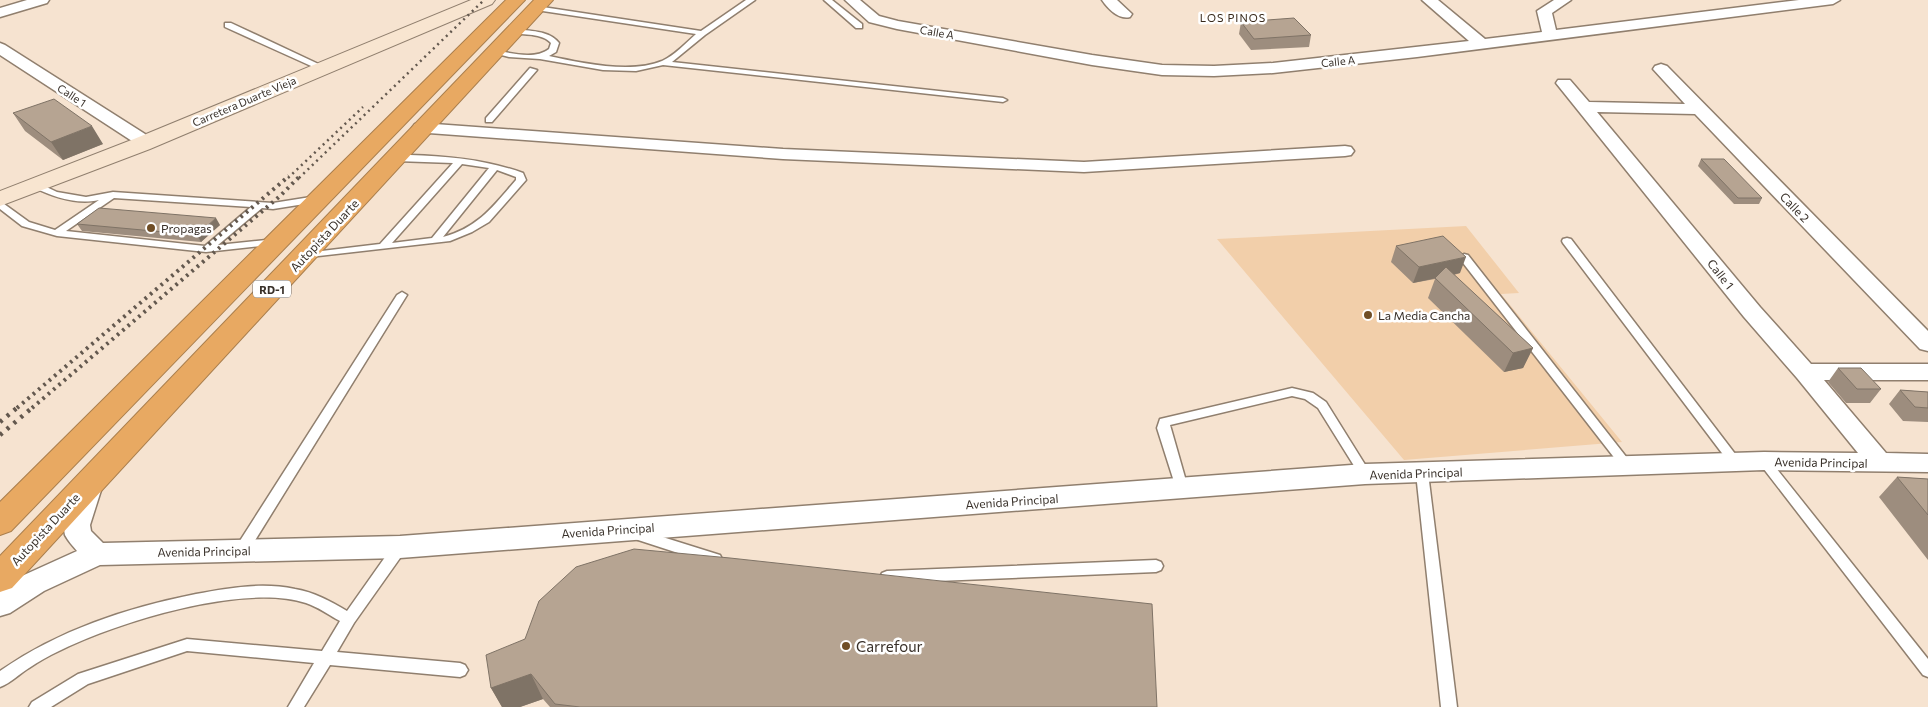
<svg xmlns="http://www.w3.org/2000/svg" width="1928" height="707" viewBox="0 0 1928 707" font-family="Commissioner,sans-serif">
	<style>
		.green { fill: #f2cfaa }
		.lines { fill: none; stroke-linecap: round; stroke-linejoin: round }
		.service-casing { stroke: #907f6e; stroke-width: 3 }
		.minor-casing { stroke: #907f6e; stroke-width: 3 }
		.secondary-casing { stroke: #907f6e; stroke-width: 2 }
		.motorway-casing { stroke: #aa7f4e; stroke-width: 2 }
		.service { fill: #fff; fill-rule: evenodd }
		.minor { fill: #fff; fill-rule: evenodd }
		.secondary { fill: #f8e5d0; fill-rule: evenodd }
		.motorway { fill: #e8a962; fill-rule: evenodd }
		.rail-far2 { stroke: #63584e; stroke-width: 2.5; stroke-dasharray: 2 4; stroke-linecap: butt }
		.rail-far1 { stroke: #63584e; stroke-width: 4; stroke-dasharray: 2.5 4.5; stroke-linecap: butt }
		.rail { stroke: #63584e; stroke-width: 4.5; stroke-dasharray: 3 6; stroke-linecap: butt }
		.wall { fill: #9d8d7e }
		.shaded-wall { fill: #7f7366 }
		.building { fill: #b6a492; stroke: #7f7366 }
		.poi-dot { fill: #704e26; stroke: #fff; stroke-width: 2 }
		.labels { text-anchor: middle; dominant-baseline: central; stroke-width: 5; stroke-linejoin: round; paint-order: stroke }
		.far-neighbourhood-label { font-size: 11px; letter-spacing: 1px; fill: #38291a; stroke: #fff }
		.far-street-label { font-size: 11px; fill: #383029; stroke: #fff }
		.shield { fill: #fff; stroke: #746e69; stroke-width: 1 }
		.shield-label { font-size: 11px; font-weight: bold; fill: #383029 }
		.street-label { font-size: 12px; fill: #383029; stroke: #fff }
		.poi-label { font-size: 12px; fill: #383029; stroke: #fff; text-anchor: start }
		.near-poi-label { font-size: 15px; fill: #383029; stroke: #fff; text-anchor: start }
	</style>
	<rect width="100%" height="100%" fill="#f6e3d0"/>
	<path class="green" d="M1466,226L1519,293L1501,294L1622,442L1404,460L1217,239Z"/>
	<g class="lines">
		<defs>
			<path id="service" d="M746,0H755L705,35L672,62L1003,98L1007,100L1003,102L663,65L636,71L603,70L540,59L509,57L490,52L494,50C511,53 535,60 549,49L551,43C542,33 524,35 511,33L510,31L514,29C529,31 549,30 559,43L556,52L549,56C581,63 631,74 662,61C675,55 685,44 696,34L536,10L532,8L536,6L701,31Z
				M824,0H832L862,24V28H856Z
				M225,23H231L327,68L320,70L225,27Z
				M530,68L537,70L492,122H486V118Z
				M410,155C449,156 487,160 523,173L526,180L489,222L472,232L450,241L301,258L300,256L301,254L305,253L380,244L453,163L396,161L392,158L396,155ZM462,164L489,168L432,238L392,243ZM497,170L516,177V180C493,206 479,227 443,237Z
				M36,182L57,192L86,197L113,192L273,203L317,196L322,199L317,202L273,209L262,208L218,245L276,239L280,240L281,242L280,244L206,252L57,236L22,226L0,209V201L29,222L55,230L99,200C76,205 53,197 33,187V183ZM114,198L251,207L205,246L66,231Z
				M1567,238L1571,239L1739,459L1741,462L1739,465H1731L1563,243L1562,241L1563,239Z
				M1464,254L1468,255L1631,463L1633,466L1631,469H1623L1460,259L1459,257Z
				M402,292L407,295L246,555L241,557L236,555L234,551L236,547L397,295Z
				M1292,388L1313,393L1326,402L1369,471L1371,474L1369,477H1361L1318,408L1305,399L1292,396L1170,425L1188,488L1187,491L1182,493L1177,491L1157,428L1160,419Z
				M1764,456L1768,458L1928,659V677L1923,675L1760,464L1758,461L1760,458Z
				M1422,468L1426,470L1428,473L1457,707H1441L1416,473L1418,470Z
				M637,529L720,555L722,559L720,563L715,565L632,538L630,534L632,530Z
				M400,542L405,543L407,547L405,551L354,623L337,652L460,663L465,665L468,670L465,675L460,677L330,665L304,707H288L314,663L187,651L88,684L51,707H29L32,702L78,674L187,639L322,651L340,621C329,615 318,607 306,603C243,583 117,622 59,651C48,656 38,662 29,668C19,674 11,683 0,687V671C59,630 126,608 196,594C228,588 262,582 295,589C314,592 330,601 347,611L395,543Z
				M1156,560L1161,562L1163,566L1161,570L1156,572L887,583L882,581L880,577L882,573L887,571Z"/>
			<path id="minor" d="M27,0H49L47,3L0,17V8Z
				M845,0H860L879,16L898,21L1092,55L1162,65L1214,66L1273,63L1469,41L1422,0H1438L1485,39L1542,32L1537,11L1554,0H1571L1552,13L1556,30L1799,0H1840L1833,4L1417,57L1273,73L1214,76L1162,75L1092,65L897,29L869,22Z
				M1102,0H1117L1132,14L1130,17C1119,20 1108,9 1102,0Z
				M0,43L5,45L145,134L151,144L148,148L142,149L136,148L132,141L0,55Z
				M1661,64L1667,66L1928,331V351L1920,349L1695,114L1597,112L1760,307L1811,364H1928V380H1824L1886,453L1928,454V472L1764,470L1365,484L400,558L100,565L44,591L10,613L0,616V589L24,575L77,551C73,546 68,541 65,535C61,521 74,489 81,477L90,474L99,477L103,484L90,525L91,531L103,543L400,536L1365,464L1764,452L1858,453L1797,378L1744,317L1556,83L1558,80H1570L1589,102L1685,104L1653,69L1655,66Z
				M421,123L783,149L1084,162L1345,146L1351,147L1354,151L1351,155L1345,156L1084,172L783,159L415,132L412,128L415,124Z"/>
			<path id="secondary" d="M471,0H495L492,4L150,149L0,206V191L134,139Z"/>
			<path id="motorway" d="M506,0H525L11,531L0,535V502Z
				M534,0H553L12,588L0,592V556Z"/>
		</defs>
		<use href="#service" class="service-casing"/>
		<use href="#minor" class="minor-casing"/>
		<use href="#secondary" class="secondary-casing"/>
		<use href="#motorway" class="motorway-casing"/>
		<use href="#service" class="service"/>
		<use href="#minor" class="minor"/>
		<use href="#secondary" class="secondary"/>
		<use href="#motorway" class="motorway"/>
		<path class="rail-far2" d="M288,178L363,107
			M299,178L484,0"/>
		<path class="rail-far1" d="M17,408L289,176
			M32,408L280,196L300,176"/>
		<path class="rail" d="M0,422L18,407
			M0,435L33,407"/>
	</g>
	<path class="wall" d="M1241,22L1311,35L1309,47L1251,50L1239,34Z
		M13,113L103,144L63,160L25,131Z
		M1701,159L1762,198L1759,204H1734L1698,166Z
		M77,224L220,225L201,242L82,231Z
		M1396,246L1460,273L1454,275L1533,348L1523,368L1504,372L1428,298L1435,279L1413,283L1391,262Z
		M1838,368L1881,389L1870,403H1846L1828,382Z
		M1900,390L1928,392V422L1903,421L1889,404Z
		M1897,477L1928,479V560L1879,497Z
		M525,639L1157,707H550L543,699L520,707H502L491,688Z"/>
	<path class="shaded-wall" d="M92,126L103,144L63,160L51,142Z
		M216,218L220,225L201,242L197,235Z
		M1466,257L1460,273L1413,283L1419,267Z
		M1533,348L1523,368L1504,372L1513,353Z
		M531,674L543,699L520,707H502L491,688Z"/>
	<path class="building" d="M1294,18L1311,35L1254,39L1241,22Z
		M54,99L92,126L51,142L13,113Z
		M1701,159H1724L1762,198H1738Z
		M99,208L216,218L197,235L77,224Z
		M1443,236L1466,257L1419,267L1396,246Z
		M1446,267L1533,348L1513,353L1435,278Z
		M1838,368H1861L1881,389H1857Z
		M1900,390L1928,392V408L1915,407Z
		M1897,477L1928,479V515Z
		M634,549L730,558L1152,604L1157,707H580L555,704L531,674L491,688L486,655L525,639L539,601L576,567Z"/>
	<g class="poi-dot">
		<circle cx="151" cy="228" r="5"/>
		<circle cx="1368" cy="315" r="5"/>
		<circle cx="846" cy="646" r="5"/>
	</g>
	<g class="labels">
		<g class="far-neighbourhood-label">
			<text x="1233" y="17">LOS PINOS</text>
		</g>
		<g class="far-street-label">
			<text transform="translate(937 32) rotate(10)">Calle A</text>
			<text transform="translate(1338 61) rotate(-6)">Calle A</text>
			<text transform="translate(72 95) rotate(33)">Calle 1</text>
			<text transform="translate(244 101) rotate(-23)">Carretera Duarte Vieja</text>
		</g>
		<rect class="shield" x="253" y="280.5" width="38" height="17" rx="4"/>
		<g class="shield-label">
			<text x="272" y="289">RD-1</text>
		</g>
		<g class="street-label">
			<text transform="translate(1795 207) rotate(46)">Calle 2</text>
			<text transform="translate(324 235) rotate(-47)">Autopista Duarte</text>
			<text transform="translate(1721 274) rotate(52)">Calle 1</text>
			<text transform="translate(1821 462) rotate(1)">Avenida Principal</text>
			<text transform="translate(1416 473) rotate(-2)">Avenida Principal</text>
			<text transform="translate(1012 501) rotate(-4)">Avenida Principal</text>
			<text transform="translate(45 529) rotate(-47)">Autopista Duarte</text>
			<text transform="translate(608 530) rotate(-4)">Avenida Principal</text>
			<text transform="translate(204 551) rotate(-1)">Avenida Principal</text>
		</g>
		<g class="poi-label">
			<text x="161" y="228">Propagas</text>
			<text x="1378" y="315">La Media Cancha</text>
		</g>
		<g class="near-poi-label">
			<text x="856" y="646">Carrefour</text>
		</g>
	</g>
</svg>
